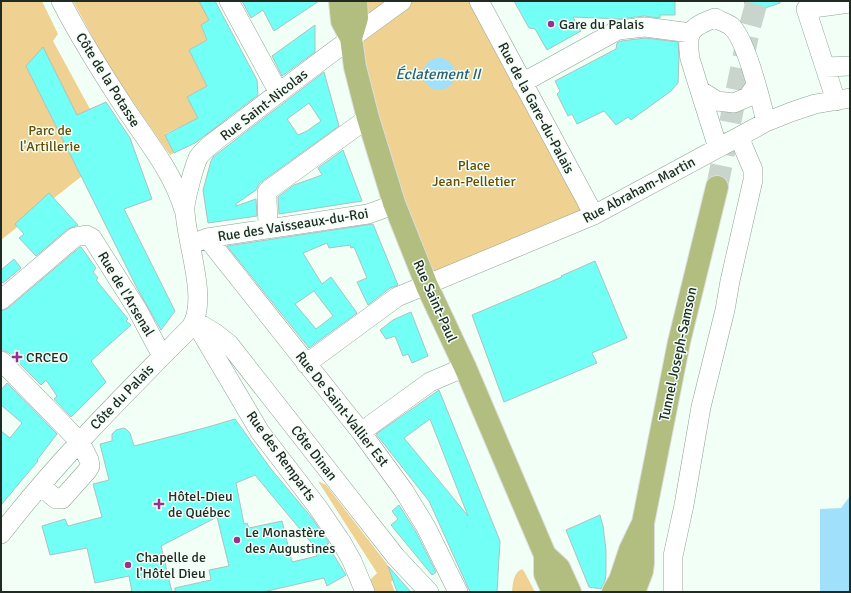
<svg xmlns="http://www.w3.org/2000/svg" width="851" height="593" viewBox="0 0 851 593" font-family="Signika,sans-serif">
	<style>
		.green { fill: #efd192 }
		.water { fill: #a1e0fa }
		.building { fill: #72fff6; stroke: #a9c3c1; fill-rule: evenodd }
		.lines { fill: none; stroke-linecap: round; stroke-linejoin: round }
		.major-tunnel { stroke: #c8d4cc; stroke-width: 22; stroke-dasharray: 22 11; stroke-linecap: butt }
		.minor-casing { stroke: #8fa295; stroke-width: 20 }
		.major-casing { stroke: #dcdddc; stroke-width: 24 }
		.minor { stroke: #fff; stroke-width: 19 }
		.major { stroke: #b2be80; stroke-width: 22 }
		.poi-dot { fill: #982f92; stroke: #f2fff6; stroke-width: 1.5 }
		.labels { text-anchor: middle; dominant-baseline: central; stroke-width: 3; stroke-linejoin: round; paint-order: stroke }
		.poi-label { font-size: 14px; fill: #222a24; stroke: #f2fff6; text-anchor: start }
		.street-label { font-size: 14px; fill: #222a24; stroke: #f2fff6 }
		.park-label { font-size: 14px; fill: #694d00; stroke: #f2fff6 }
		.water-label { font-size: 15px; font-style: italic; fill: #2d5f71; stroke: #f2fff6 }
	</style>
	<rect width="100%" height="100%" fill="#f2fff6"/>
	<path class="green" d="M1,1H42L58,34L53,41L90,109L106,102L130,138L1,240Z
		M73,1H199L209,20L201,26L207,40L189,50L207,86L187,97L207,134L196,143L186,124L165,134L174,153L170,155L108,66Z
		M356,1H479L594,215L427,286L389,184L357,18Z
		M318,481L326,485L397,577L391,582L395,592H375L370,580L377,573Z
		M522,569L524,571L535,592H512C513,583 513,573 522,569Z"/>
	<path class="water" d="M423 74a16 16 0 1 1 32 0a16 16 0 1 1-32 0Z
		M850,496V592H820V509L841,508Z"/>
	<path class="building" d="M199,1H215L257,80L258,95L195,143L174,153L165,135L198,118L187,97L207,86L189,50L207,40L201,25L209,20Z
		M242,1H319L274,31L263,10L251,18Z
		M514,1H675V15H660V18L644,16L620,19L573,17L581,31L547,50L535,29L529,28Z
		M744,1H780V3L753,12L747,9Z
		M315,25V52L282,76L272,56Z
		M645,38L678,42L679,58L678,83L671,91L631,120L628,117L616,125L604,111L577,124L572,114L568,116L557,94L560,91L555,81L616,49L617,43L621,41Z
		M43,47L77,115L106,102L130,138L152,199L124,209L175,311L161,330L137,288L26,66Z
		M324,72L339,126L264,180L259,184L256,190L236,204V206L256,199L257,216L208,223L203,190L211,161L213,157ZM309,103L321,121L307,131L298,135L287,119Z
		M343,150L362,201L279,214L278,197L294,185L322,175L318,168Z
		M49,193L78,225L68,229L36,256L19,238L24,234L15,224Z
		M373,224L398,285L390,288L368,305L357,282L367,278L354,247L351,248L350,245L329,248L327,243L303,253L322,284L331,277L357,313L309,348L227,246ZM314,291L333,316L316,329L295,304Z
		M80,247H81L96,268L93,272L98,278L96,280L128,319L126,321L131,325L91,361L106,382L71,417L54,399L57,396L46,380L41,385L9,353L1,349V311L8,308Z
		M14,259L21,268L3,283L1,281V270Z
		M595,261L627,338L592,353L597,363L504,402L472,315L562,277L561,276Z
		M411,312L428,356L412,363L408,354L403,356L395,336L386,339L380,330L393,320Z
		M7,383L57,434L37,460L38,461L1,505V431L10,438L22,423L1,405V390Z
		M439,390L500,541L497,592H470L429,501L376,434ZM430,419L468,516L404,438Z
		M235,419L271,469L312,518L329,543L327,544L346,575L327,586L324,578L263,592H175V588L211,580L209,570L229,566L217,517L161,546L172,592H132L129,576L95,583L87,548L50,555L42,526L65,519L68,526L102,517L93,484L109,480L100,444L112,441V434L116,430L124,428L127,430L130,433L134,446L208,427ZM255,475L314,546L312,547L317,556L292,562L282,521L249,528L247,523L244,524L236,483Z
		M399,505L416,532L436,572L432,575L391,525L398,519L392,511Z
		M600,515L603,526L606,550V573L605,581L601,589L589,587L566,530Z
		M388,566L411,592H397Z"/>
	<g class="lines">
		<path class="major-tunnel" d="M717,187L749,30L757,1"/>
		<defs>
			<path id="minor" d="M61,1C80,38 102,73 125,108C147,141 173,172 184,210
				M229,1L279,93
				M479,1L594,215
				M825,67L850,66
				M522,83L618,30L645,27L691,33
				M701,91L717,101L734,103L748,97L756,85
				M836,101L806,9L850,3
				M718,148L690,59C686,32 690,27 715,18C720,21 727,23 731,26C746,39 761,101 766,122
				M268,228L267,196V192L270,189L368,118
				M207,238L361,432L404,491L426,527L458,592
				M197,242L207,238L368,214L382,209L394,203
				M1,300L75,237L86,235L92,238L137,309L162,356
				M195,321L215,333L229,344L396,557L429,592
				M195,322L260,432L319,509L342,543L352,561L365,592
				M1,361L80,442L89,460L90,466L87,471L62,499H56L41,486
				M306,364L397,297L594,215L766,122L791,112L815,104L850,98
				M361,432L430,382L465,367
				M1,534C58,460 125,394 191,327C209,300 186,242 185,211C184,202 194,167 198,158C204,147 232,129 242,121C295,80 348,40 402,1
				M673,592V556L684,505L701,407L725,310L730,281L753,180V170L739,137"/>
			<path id="major" d="M340,1L342,21L351,38L355,67L368,118L394,203L427,286L465,367L545,555V574L553,592
				M351,38L357,18L356,1
				M545,555L559,568L570,592
				M613,592L620,580L630,550L641,527
				M634,592L642,571L643,563V523L679,342L717,187"/>
		</defs>
		<use href="#minor" class="minor-casing"/>
		<use href="#major" class="major-casing"/>
		<use href="#minor" class="minor"/>
		<use href="#major" class="major"/>
	</g>
	<g class="poi-dot">
		<circle cx="551" cy="24" r="4"/>
		<path d="M15 351h4v4h4v4h-4v4h-4v-4h-4v-4h4z"/>
		<path d="M157 498h4v4h4v4h-4v4h-4v-4h-4v-4h4z"/>
		<circle cx="237" cy="540" r="4"/>
		<circle cx="128" cy="565" r="4"/>
	</g>
	<g class="labels">
		<g class="poi-label">
			<text x="559" y="24">Gare du Palais</text>
			<text x="26" y="357">CRCEO</text>
			<text x="168" y="496">Hôtel-Dieu<tspan x="168" dy="16">de Québec</tspan></text>
			<text x="245" y="532">Le Monastère<tspan x="245" dy="16">des Augustines</tspan></text>
			<text x="136" y="557">Chapelle de<tspan x="136" dy="16">l'Hôtel Dieu</tspan></text>
		</g>
		<g class="street-label">
			<text transform="translate(108 80) rotate(58)">Côte de la Potasse</text>
			<text transform="translate(264 105) rotate(-38)">Rue Saint-Nicolas</text>
			<text transform="translate(536 108) rotate(62)">Rue de la Gare-du-Palais</text>
			<text transform="translate(639 190) rotate(-28)">Rue Abraham-Martin</text>
			<text transform="translate(293 225) rotate(-9)">Rue des Vaisseaux-du-Roi</text>
			<text transform="translate(126 294) rotate(59)">Rue de l'Arsenal</text>
			<text transform="translate(435 301) rotate(66)">Rue Saint-Paul</text>
			<text transform="translate(678 354) rotate(-78)">Tunnel Joseph-Samson</text>
			<text transform="translate(122 397) rotate(-46)">Côte du Palais</text>
			<text transform="translate(342 409) rotate(52)">Rue De Saint-Vallier Est</text>
			<text transform="translate(314 453) rotate(52)">Côte Dinan</text>
			<text transform="translate(281 456) rotate(54)">Rue des Remparts</text>
		</g>
		<g class="park-label">
			<text x="50" y="130">Parc de<tspan x="50" dy="16">l'Artillerie</tspan></text>
			<text x="474" y="165">Place<tspan x="474" dy="16">Jean-Pelletier</tspan></text>
		</g>
		<g class="water-label">
			<text x="438" y="74">Éclatement II</text>
		</g>
	</g>
	<rect width="851" height="593" fill="none" stroke="#222a24" stroke-width="4"/>
</svg>
